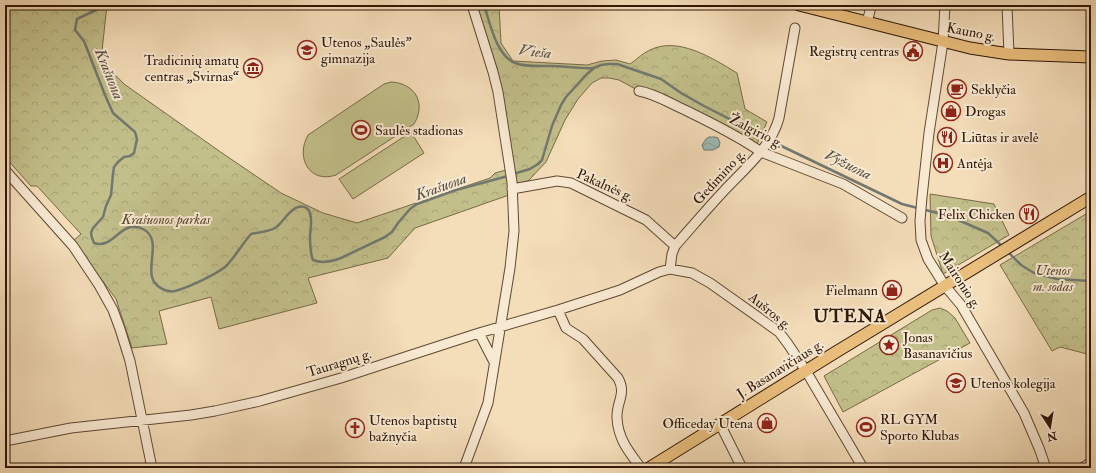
<svg xmlns="http://www.w3.org/2000/svg" width="1096" height="473" viewBox="0 0 1096 473" font-family="'IM FELL Double Pica',serif">
	<style>
		.forest { fill: url(#forest-crowns); stroke: #786a48 }
		.garden { fill: #c2bf8a; stroke: #786a48 }
		.water { fill: url(#water-waves); stroke: #727870 }
		.lines { fill: none; stroke-linecap: round; stroke-linejoin: round }
		.stream { stroke: #727870; stroke-width: 2.5 }
		.minor-casing { stroke: #604833; stroke-width: 11 }
		.major-casing { stroke: #2f1606; stroke-width: 13 }
		.minor { stroke: #f8e9d2; stroke-width: 9 }
		.major { stroke: #eabe7c; stroke-width: 11 }
		.labels { text-anchor: middle; dominant-baseline: central; stroke-width: 4; stroke-linejoin: round; paint-order: stroke }
		.street-label { font-size: 14px; fill: #2f1606; stroke: #f8e9d2 }
		.poi-label { font-size: 14px; fill: #2f1606; stroke: #f8e9d2; text-anchor: start }
		.park-label { font-size: 14px; font-style: italic; fill: #5b492e; stroke: #f8e9d2 }
		.water-label { font-size: 15px; font-style: italic; fill: #564f44; stroke: #f8e9d2 }
		.district-label { font-size: 18px; font-weight: bold; letter-spacing: 1px; fill: #2f1606; stroke: #f8e9d2 }
	</style>
	<defs>
		<pattern id="forest-crowns" width="20" height="18" patternUnits="userSpaceOnUse"><rect width="20" height="18" fill="#c2bf8a"/><path d="M2 6a3 3 0 1 1 6 0M12 15a3 3 0 1 1 6 0" fill="none" stroke="#a7a376"/></pattern>
		<pattern id="water-waves" width="16" height="10" patternUnits="userSpaceOnUse"><rect width="16" height="10" fill="#9ebab6"/><path d="M0 5q4-4 8 0t8 0" fill="none" stroke="#889f9b"/></pattern>
	</defs>
	<rect width="100%" height="100%" fill="#f4ddb9"/>
	<filter id="stains"><feTurbulence type="fractalNoise" baseFrequency=".005" numOctaves="4"/><feColorMatrix values="0 0 0 0 .2 0 0 0 0 .09 0 0 0 0 .02 0 0 0 .5 -.17"/></filter>
	<radialGradient id="worn" r=".72"><stop offset=".6" stop-color="#630" stop-opacity="0"/><stop offset="1" stop-color="#630" stop-opacity=".3"/></radialGradient>
	<path class="forest" d="M5,5H107L101,60L124,84L222,153L281,193L323,213L357,223L490,178L495,173L506,170L509,195L415,228L388,258L308,278L317,303L219,329L211,297L159,311L167,344L132,348L116,299L73,241L81,234L37,186H31L5,157Z
		M475,5H499L501,43L513,61L587,65L602,61L616,60L630,64C636,60 642,54 648,51C677,35 712,58 737,73L745,109L767,122L757,144L639,91L619,80L609,78H601L592,83L578,99L565,120L546,162L528,181L516,184Z
		M930,194L994,204L1009,235L943,274L931,236Z
		M1091,211V355L1060,347L1052,351L1000,265Z
		M940,308L947,311L955,318L970,343L843,412L824,376L932,310Z"/>
	<path class="garden" d="M391,82C414,83 427,102 414,124L336,175C310,184 295,158 308,135L384,84Z
		M411,132L424,153L353,199L339,179Z"/>
	<path class="water" d="M709,137H715L718,138L720,143L719,147L713,150H704L702,145L706,139Z"/>
	<g class="lines">
		<path class="stream" d="M101,5L98,9L77,19L75,30L84,41L105,95L113,113L135,132L137,139L134,153L130,156L124,157L118,162L114,167L113,174L111,195L106,206L103,217L93,228L91,233L92,238L94,243C114,250 121,218 143,229C161,238 148,262 152,277C154,286 166,293 175,291C187,288 215,275 225,267C234,259 242,244 251,234C259,232 268,232 275,228C283,223 289,209 298,207C315,203 311,227 310,235C310,243 310,253 313,260C322,264 333,261 341,258L385,237L392,232L398,223L410,209L417,204L456,190L508,176
			M484,5C490,23 496,55 515,63C525,67 540,66 551,66C566,66 580,69 594,68
			M771,141L902,204L949,216L988,233L1003,247
			M513,174L530,169L538,164L542,160L552,126L561,105L566,97L587,74L594,68L601,65L609,64H617L661,79L681,93L704,106L767,138
			M1008,252L1021,265L1034,273L1057,279L1091,281"/>
		<defs>
			<path id="minor" d="M945,5L943,42L929,133L922,197L920,221L921,240L928,259L945,286L961,305L1024,413L1039,448L1046,468
				M1007,5L1009,54
				M867,22L870,11V5
				M639,91C656,94 669,103 685,110C711,123 737,135 761,152L843,184L902,218
				M5,170L73,246L99,285L113,310L120,329L130,361L152,468
				M512,189L557,181L571,183L646,220L675,246
				M670,269L672,254L675,246C691,228 706,210 722,193C743,170 771,148 779,118L795,28
				M558,310L566,328L583,339L618,378C627,394 616,402 617,418C618,439 629,452 641,468
				M479,333L494,362
				M720,424L742,468
				M5,441L71,428L191,415L215,411L260,401L341,378L402,358L479,333L558,310L620,290L659,272L670,269L692,273L710,283L779,332L788,344L806,371L863,468
				M464,468L488,403L510,268L514,231L512,182L498,92L493,72L472,5
				M1082,468L1091,462"/>
			<path id="major" d="M799,5L970,48L1009,54L1091,57
				M649,468L836,352L1091,197"/>
		</defs>
		<use href="#minor" class="minor-casing"/>
		<use href="#major" class="major-casing"/>
		<use href="#minor" class="minor"/>
		<use href="#major" class="major"/>
	</g>
	<defs>
		<symbol id="school-ring" viewBox="-11 -11 22 22"><circle r="9.5" fill="#f8e9d2" stroke="#8f2418" stroke-width="1.5"/><path d="M0-5L7-2L0 1L-7-2ZM-4 1L0 2.5L4 1V4Q0 6-4 4Z" fill="#8f2418"/></symbol>
		<symbol id="civic-ring" viewBox="-11 -11 22 22"><circle r="9.5" fill="#f8e9d2" stroke="#8f2418" stroke-width="1.5"/><path d="M-.6-6.5H3V-4.5H.6V-3L4-1V1h2V6H-6V1h2V-1L-.6-3ZM-1.2 2.5V6h2.4V2.5Z" fill="#8f2418"/></symbol>
		<symbol id="museum-ring" viewBox="-11 -11 22 22"><circle r="9.5" fill="#f8e9d2" stroke="#8f2418" stroke-width="1.5"/><path d="M0-6L6-3V-2H-6V-3ZM-5-1h2V3h-2ZM-1-1h2V3h-2ZM3-1h2V3H3ZM-6 4H6V6H-6Z" fill="#8f2418"/></symbol>
		<symbol id="cafe-ring" viewBox="-11 -11 22 22"><circle r="9.5" fill="#f8e9d2" stroke="#8f2418" stroke-width="1.5"/><path d="M-5.5-4.5H6V0H3Q3 3.5 0 3.5H-2.5Q-5.5 3.5-5.5 0ZM3-3.2v2h1.7v-2ZM-6 4.5H4V6H-6Z" fill="#8f2418"/></symbol>
		<symbol id="shop-ring" viewBox="-11 -11 22 22"><circle r="9.5" fill="#f8e9d2" stroke="#8f2418" stroke-width="1.5"/><path d="M-5-2.5h2.3a2.7 3.5 0 0 1 5.4 0H5L5.5 6h-11ZM-1.5-2.5h3a1.5 2.3 0 0 0-3 0Z" fill="#8f2418"/></symbol>
		<symbol id="stadium-ring" viewBox="-11 -11 22 22"><circle r="9.5" fill="#f8e9d2" stroke="#8f2418" stroke-width="1.5"/><path d="M0-5a6.5 5 0 1 0 0 10a6.5 5 0 1 0 0-10ZM-3.5-1.8h7v3.6h-7Z" fill="#8f2418"/></symbol>
		<symbol id="restaurant-ring" viewBox="-11 -11 22 22"><circle r="9.5" fill="#f8e9d2" stroke="#8f2418" stroke-width="1.5"/><path d="M-5-6h1v4h1v-4h1v4h1v-4h1v5L-1.5 .5V6h-2V.5L-5-1ZM5-6V6H3V1.5H1.5Q1.5-4 5-6Z" fill="#8f2418"/></symbol>
		<symbol id="hospital-ring" viewBox="-11 -11 22 22"><circle r="9.5" fill="#f8e9d2" stroke="#8f2418" stroke-width="1.5"/><path d="M-5-5h3v3.5h4V-5h3V5h-3V1.5h-4V5h-3Z" fill="#8f2418"/></symbol>
		<symbol id="sight-ring" viewBox="-11 -11 22 22"><circle r="9.5" fill="#f8e9d2" stroke="#8f2418" stroke-width="1.5"/><path d="M0-6L1.8-2.2L6-1.7L2.9 1.2L3.7 5.4L0 3.3L-3.7 5.4L-2.9 1.2L-6-1.7L-1.8-2.2Z" fill="#8f2418"/></symbol>
		<symbol id="university-ring" viewBox="-11 -11 22 22"><circle r="9.5" fill="#f8e9d2" stroke="#8f2418" stroke-width="1.5"/><path d="M0-5L7-2L0 1L-7-2ZM-4 1L0 2.5L4 1V4Q0 6-4 4Z" fill="#8f2418"/></symbol>
		<symbol id="church-ring" viewBox="-11 -11 22 22"><circle r="9.5" fill="#f8e9d2" stroke="#8f2418" stroke-width="1.5"/><path d="M-1.2-6h2.4v3.5h3.3v2.4h-3.3V6h-2.4V-.1h-3.3v-2.4h3.3Z" fill="#8f2418"/></symbol>
	</defs>
	<g fill-rule="evenodd">
		<use href="#school-ring" x="296" y="39" width="22" height="22"/>
		<use href="#civic-ring" x="902" y="40" width="22" height="22"/>
		<use href="#museum-ring" x="242" y="57" width="22" height="22"/>
		<use href="#cafe-ring" x="946" y="78" width="22" height="22"/>
		<use href="#shop-ring" x="940" y="100" width="22" height="22"/>
		<use href="#stadium-ring" x="350" y="119" width="22" height="22"/>
		<use href="#restaurant-ring" x="936" y="126" width="22" height="22"/>
		<use href="#hospital-ring" x="932" y="152" width="22" height="22"/>
		<use href="#restaurant-ring" x="1018" y="203" width="22" height="22"/>
		<use href="#shop-ring" x="881" y="279" width="22" height="22"/>
		<use href="#sight-ring" x="878" y="334" width="22" height="22"/>
		<use href="#university-ring" x="945" y="372" width="22" height="22"/>
		<use href="#shop-ring" x="756" y="412" width="22" height="22"/>
		<use href="#stadium-ring" x="855" y="416" width="22" height="22"/>
		<use href="#church-ring" x="344" y="417" width="22" height="22"/>
	</g>
	<g class="labels">
		<g class="street-label">
			<text transform="translate(971 32) rotate(11)">Kauno g.</text>
			<text transform="translate(756 131) rotate(27)">Žalgirio g.</text>
			<text transform="translate(719 177) rotate(-47)">Gedimino g.</text>
			<text transform="translate(605 185) rotate(24)">Pakalnės g.</text>
			<text transform="translate(960 280) rotate(57)">Maironio g.</text>
			<text transform="translate(770 311) rotate(39)">Aušros g.</text>
			<text transform="translate(339 363) rotate(-17)">Tauragnų g.</text>
			<text transform="translate(780 369) rotate(-32)">J. Basanavičiaus g.</text>
		</g>
		<g class="poi-label">
			<text x="321" y="42">Utenos „Saulės”<tspan x="321" dy="16">gimnazija</tspan></text>
			<text x="899" y="51" text-anchor="end">Registrų centras</text>
			<text x="239" y="60" text-anchor="end">Tradicinių amatų<tspan x="239" dy="16">centras „Svirnas“</tspan></text>
			<text x="971" y="89">Seklyčia</text>
			<text x="965" y="111">Drogas</text>
			<text x="375" y="130">Saulės stadionas</text>
			<text x="961" y="137">Liūtas ir avelė</text>
			<text x="957" y="163">Antėja</text>
			<text x="1015" y="214" text-anchor="end">Felix Chicken</text>
			<text x="878" y="290" text-anchor="end">Fielmann</text>
			<text x="903" y="337">Jonas<tspan x="903" dy="16">Basanavičius</tspan></text>
			<text x="970" y="383">Utenos kolegija</text>
			<text x="880" y="419">RL GYM<tspan x="880" dy="16">Sporto Klubas</tspan></text>
			<text x="369" y="420">Utenos baptistų<tspan x="369" dy="16">bažnyčia</tspan></text>
			<text x="753" y="423" text-anchor="end">Officeday Utena</text>
		</g>
		<g class="park-label">
			<text x="166" y="219">Krašuonos parkas</text>
			<text x="1053" y="270">Utenos<tspan x="1053" dy="16">m. sodas</tspan></text>
		</g>
		<g class="water-label">
			<text transform="translate(535 52) rotate(7)">Vieša</text>
			<text transform="translate(109 74) rotate(68)">Krašuona</text>
			<text transform="translate(848 165) rotate(26)">Vyžuona</text>
			<text transform="translate(441 187) rotate(-20)">Krašuona</text>
		</g>
		<g class="district-label">
			<text x="850" y="316">UTENA</text>
		</g>
	</g>
	<rect width="1096" height="473" fill="none" stroke="#f4ddb9" stroke-width="20"/>
	<rect x="6" y="6" width="1084" height="461" fill="none" stroke="#2f1606" stroke-width="2"/>
	<rect x="10" y="10" width="1076" height="453" fill="none" stroke="#2f1606"/>
	<g transform="translate(1050 427) rotate(168)" stroke="#f8e9d2" stroke-width="3" paint-order="stroke">
	<path d="M0-3L7 15L0 10L-7 15Z" fill="#2f1606"/>
	<text y="-6" font-size="11" font-weight="bold" text-anchor="middle" fill="#2f1606">N</text>
	</g>
	<rect width="100%" height="100%" filter="url(#stains)"/>
	<rect width="100%" height="100%" fill="url(#worn)"/>
</svg>
